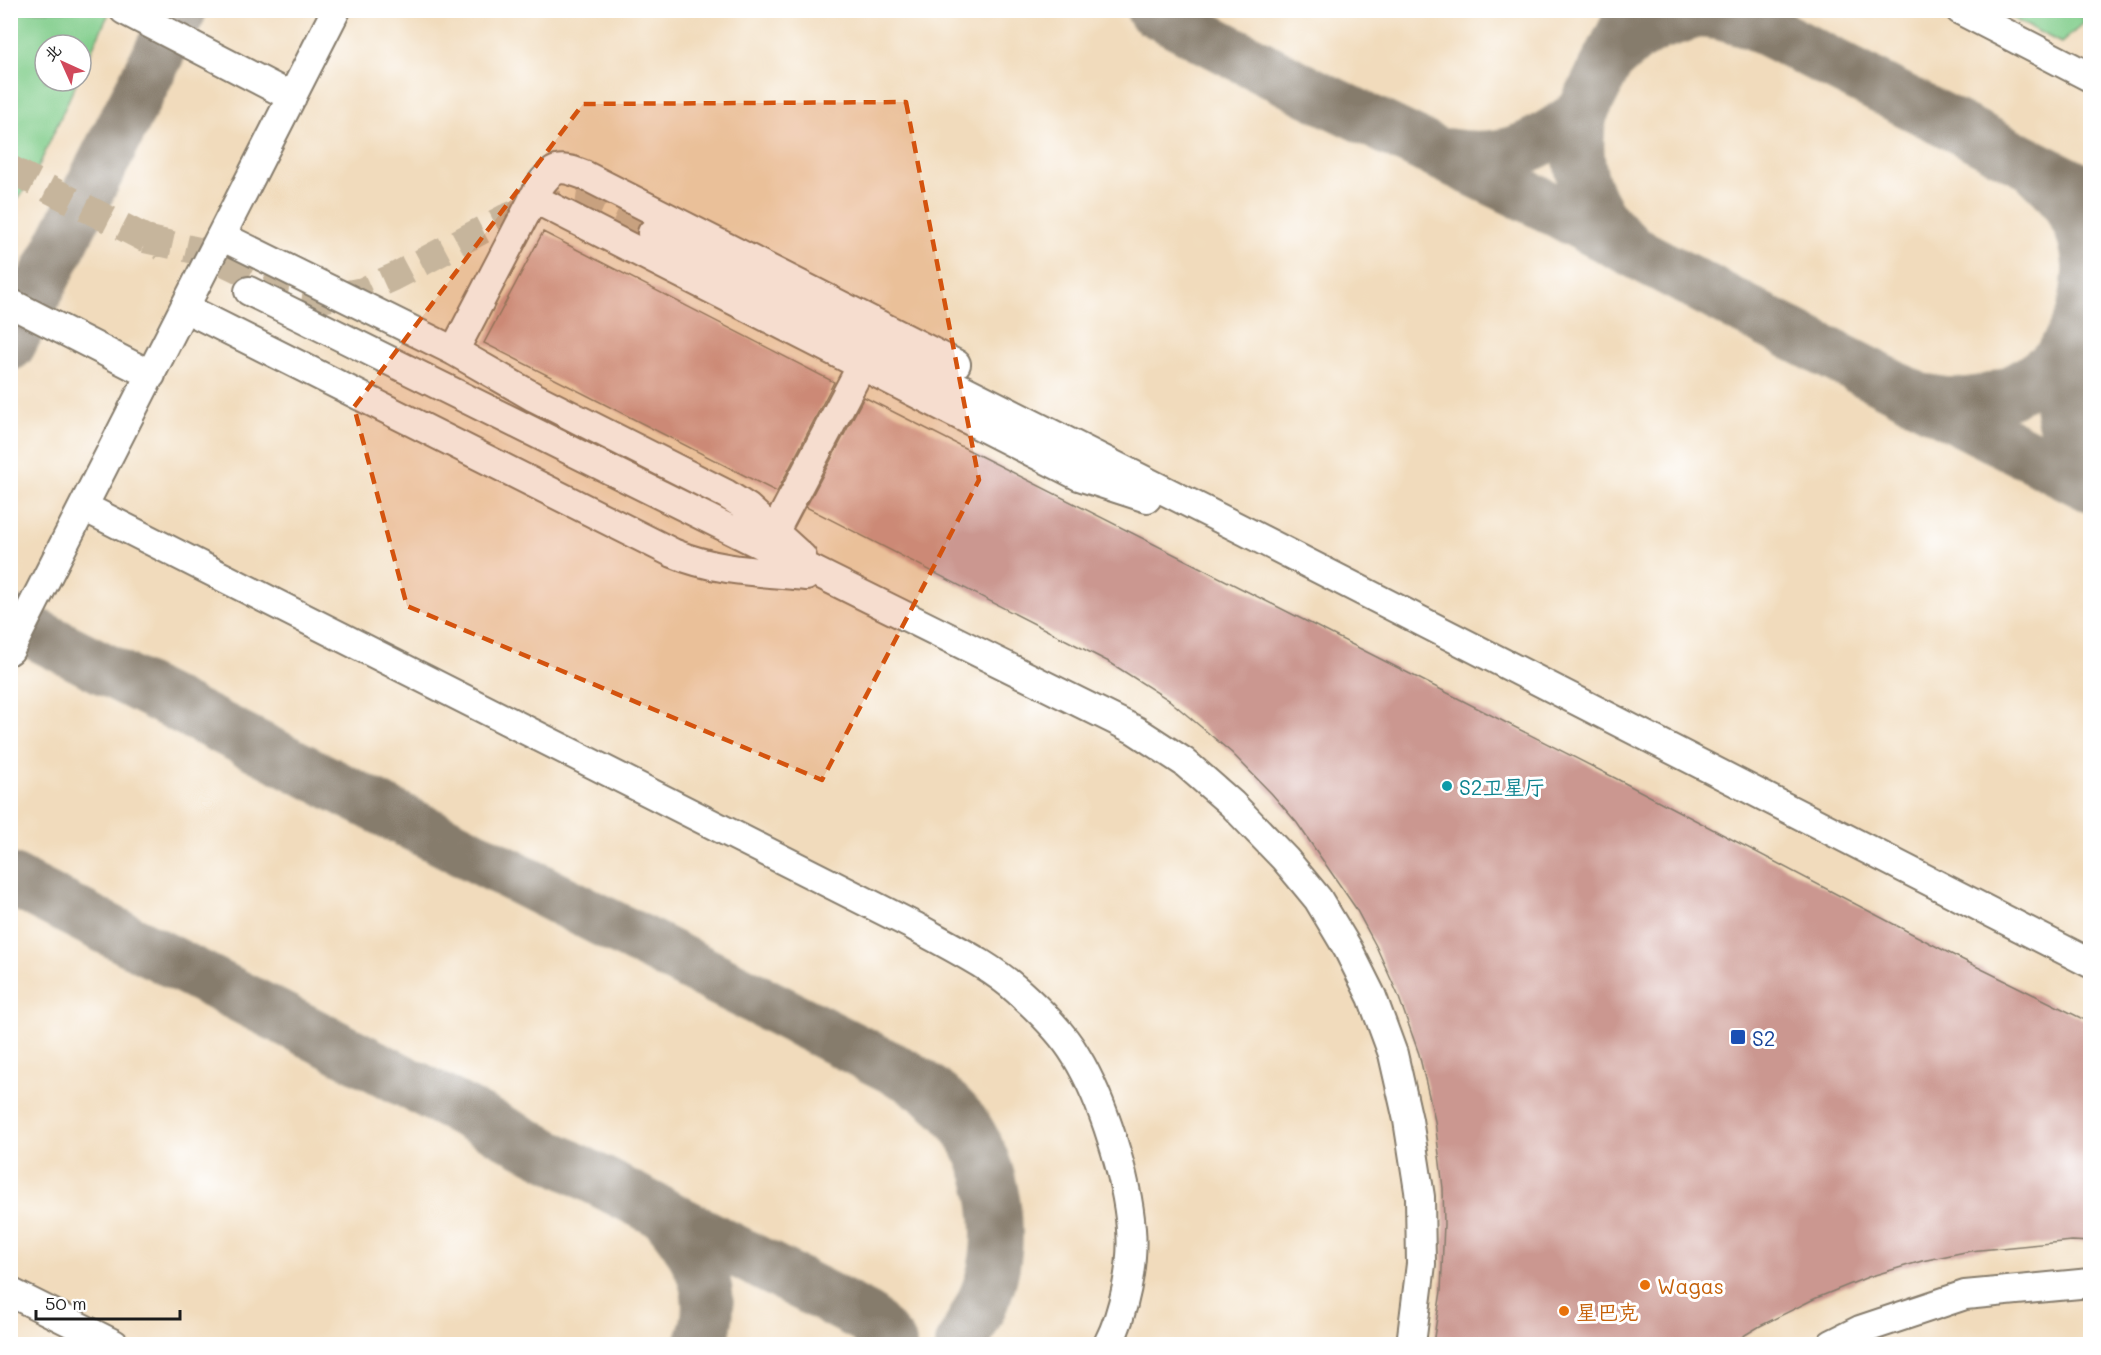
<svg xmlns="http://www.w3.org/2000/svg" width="2101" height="1355" viewBox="0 0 2101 1355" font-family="Mali,'LXGW WenKai TC',sans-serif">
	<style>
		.green { fill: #81cd8b; stroke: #4e7454; stroke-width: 1.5 }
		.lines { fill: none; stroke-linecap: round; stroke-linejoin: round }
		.taxiway { stroke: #867c6c; stroke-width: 52 }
		.building { fill: #cb9790 }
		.minor-tunnel { stroke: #c6b59c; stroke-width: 28; stroke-dasharray: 28 14; stroke-linecap: butt }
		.minor-casing { stroke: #867c6c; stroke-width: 32 }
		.minor { stroke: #fff; stroke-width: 28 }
		.marked { fill: #d4530e; fill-opacity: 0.2; stroke: #d4530e; stroke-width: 4.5; stroke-dasharray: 12 8; stroke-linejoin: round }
		.culture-dot { fill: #0f9aa8; stroke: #fff; stroke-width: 2 }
		.transit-dot { fill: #1a4fb4; stroke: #fff; stroke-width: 2 }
		.food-dot { fill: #e8710a; stroke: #fff; stroke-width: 2 }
		.labels { text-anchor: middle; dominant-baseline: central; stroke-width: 6; stroke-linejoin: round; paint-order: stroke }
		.culture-label { font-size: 21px; fill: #0d838f; stroke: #fff; text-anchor: start }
		.transit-label { font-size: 21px; fill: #164399; stroke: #fff; text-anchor: start }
		.food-label { font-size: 21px; fill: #c56008; stroke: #fff; text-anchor: start }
	</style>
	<rect width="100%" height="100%" fill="#fff"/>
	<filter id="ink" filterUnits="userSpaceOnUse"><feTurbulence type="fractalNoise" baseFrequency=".0167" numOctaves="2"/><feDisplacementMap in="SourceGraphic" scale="12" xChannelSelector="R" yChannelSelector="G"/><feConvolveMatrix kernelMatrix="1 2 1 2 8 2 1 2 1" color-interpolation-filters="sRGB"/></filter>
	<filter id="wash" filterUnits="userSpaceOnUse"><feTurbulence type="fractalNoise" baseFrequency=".008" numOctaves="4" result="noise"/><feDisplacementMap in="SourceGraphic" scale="24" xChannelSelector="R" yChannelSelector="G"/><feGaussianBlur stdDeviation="1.35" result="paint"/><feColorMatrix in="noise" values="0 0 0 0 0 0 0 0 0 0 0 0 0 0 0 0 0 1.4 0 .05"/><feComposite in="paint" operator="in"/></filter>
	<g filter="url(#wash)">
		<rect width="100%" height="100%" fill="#f1dbbc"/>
		<path class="green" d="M11,11H110L81,73V45H45V81H77L32,181L11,207Z
			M1998,11H2079L2085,22L2061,43Z"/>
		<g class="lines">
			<path class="taxiway" d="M1152,10L1308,91L1537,201L1762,319L2090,486
				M1609,60L1634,38L1657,25L1698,12L1719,14L1754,24L2090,194
				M1445,154C1504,164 1536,148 1582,113
				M2040,173C2067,195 2086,229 2088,265C2089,282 2085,299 2082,315
				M1624,242C1585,212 1571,160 1582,113L1625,28
				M10,345L181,10
				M2063,353C2062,368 2059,382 2059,396C2060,425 2075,453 2090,476
				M1928,400C1968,409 2007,399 2040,374C2049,368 2058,361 2063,352C2074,335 2082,316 2090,298
				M10,621L908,1076C930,1090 951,1105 966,1127C995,1171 1005,1232 990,1282C983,1304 972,1324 961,1344
				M10,879L664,1214C697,1251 721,1294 700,1344
				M668,1216L867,1318L891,1344"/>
		</g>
		<g id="blocks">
			<path class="building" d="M543,232L834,382L777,492L484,343Z
				M864,397L1615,778L1945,951L2091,1023V1242L2072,1241L1970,1251L1922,1261L1868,1277L1814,1299L1760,1326L1730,1344H1433L1441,1291L1444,1224L1443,1188L1435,1121L1419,1054L1398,995L1376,946L1355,907L1297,823L1272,794L1232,753L1169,700L1109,662L806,507Z"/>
		</g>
	</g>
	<g filter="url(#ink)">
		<use href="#blocks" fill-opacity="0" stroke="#867c6c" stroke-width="1.5"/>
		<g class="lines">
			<path class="minor-tunnel" d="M10,169L162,247
				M145,239L203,252L286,292L326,298L363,291L394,277L505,218L536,206L566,203L594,207L652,233"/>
			<defs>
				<path id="minor" d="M124,10L292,97
					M1960,10L2090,77
					M533,198L1079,476L1147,498
					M652,233L1243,530L2090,963
					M221,236L454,351L534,397L726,494L748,508L802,557
					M249,291L1135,730L1184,762L1232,804L1285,859L1318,899L1348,949L1372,997L1393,1054L1408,1120L1420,1197L1421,1264L1411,1344
					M10,303L151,375
					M185,308L673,553C715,571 761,572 806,576
					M454,351L541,184C555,165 563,167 584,175L956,364
					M84,507L914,926C949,946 988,964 1018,991C1039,1010 1062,1032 1076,1056C1103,1100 1127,1177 1131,1229C1134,1264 1124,1313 1108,1344
					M775,531L862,365
					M10,650L336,10
					M10,1292L114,1344
					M1832,1344L1860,1330L1965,1295L2090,1283"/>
			</defs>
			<use href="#minor" class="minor-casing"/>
			<use href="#minor" class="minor"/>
		</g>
	</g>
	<path class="marked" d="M906,102L979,480L822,780L407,606L354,407L583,104Z"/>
	<circle class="culture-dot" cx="1447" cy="786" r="6"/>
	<rect class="transit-dot" x="1730" y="1029" width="16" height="16" rx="3"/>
	<g class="food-dot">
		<circle cx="1645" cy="1285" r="6"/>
		<circle cx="1564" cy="1311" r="6"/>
	</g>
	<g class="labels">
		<g class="culture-label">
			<text x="1459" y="786">S2卫星厅</text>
		</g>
		<g class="transit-label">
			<text x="1752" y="1037">S2</text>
		</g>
		<g class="food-label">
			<text x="1657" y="1285">Wagas</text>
			<text x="1576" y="1311">星巴克</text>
		</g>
	</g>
	<rect width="2101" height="1355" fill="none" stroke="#fff" stroke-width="36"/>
	<g transform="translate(63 63) rotate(315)"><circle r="28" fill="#ffffff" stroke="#a4a4a4" stroke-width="1.5"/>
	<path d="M0-4.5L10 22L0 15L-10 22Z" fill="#d1495b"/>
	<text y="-9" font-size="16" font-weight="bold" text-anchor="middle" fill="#1c1c1c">北</text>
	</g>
	<path d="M36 1310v9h144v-9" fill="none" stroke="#1c1c1c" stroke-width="3"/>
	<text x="45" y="1310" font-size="18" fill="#1c1c1c" stroke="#ffffff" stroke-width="4.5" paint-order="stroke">50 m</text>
</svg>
